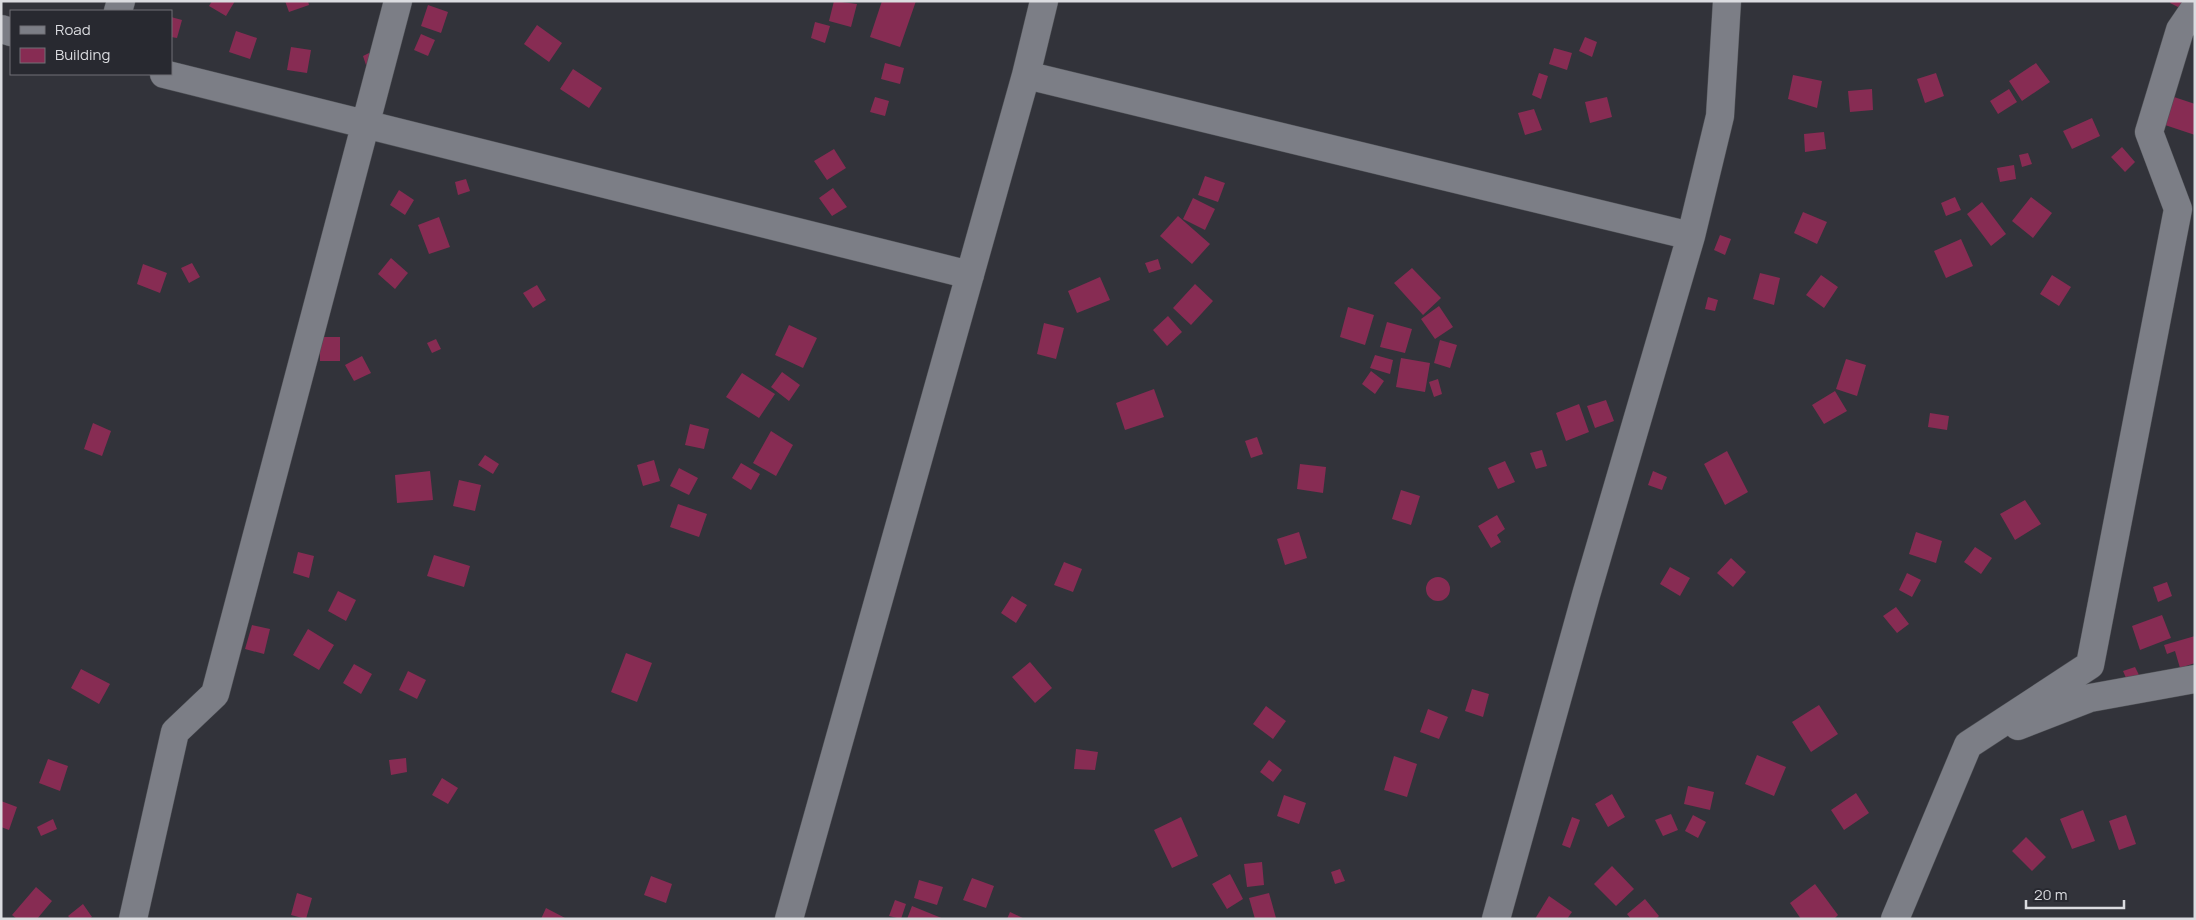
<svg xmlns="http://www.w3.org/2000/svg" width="2196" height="920" viewBox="0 0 2196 920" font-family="Manrope,sans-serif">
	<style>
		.building { fill: #872c53 }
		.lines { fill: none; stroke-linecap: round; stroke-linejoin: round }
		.minor-casing { stroke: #4f5156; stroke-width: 29 }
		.minor { stroke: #7c7e86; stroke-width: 28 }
	</style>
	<rect width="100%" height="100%" fill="#32333a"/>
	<path class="building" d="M212,1H235L226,16L209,6Z
		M285,1H308L309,5L289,12Z
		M834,1L857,4L851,27L829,21Z
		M882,1H916L900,47L870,37Z
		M2171,1H2194L2188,12L2170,3Z
		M428,5L448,12L441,33L421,26Z
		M171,17L182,20L177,38L171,37Z
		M815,22L830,26L825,43L811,38Z
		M537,25L562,43L549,62L524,44Z
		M236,31L257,38L250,59L229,52Z
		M421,34L435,40L428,56L414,50Z
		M1585,37L1597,42L1592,57L1579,51Z
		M291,47L311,50L307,73L287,70Z
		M1554,48L1572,53L1567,70L1549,64Z
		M369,53L374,65L367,68L363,56Z
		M885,63L904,68L900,84L881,79Z
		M2036,63L2050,82L2022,101L2009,81Z
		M573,69L602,88L589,108L560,89Z
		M1539,73L1548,76L1541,99L1532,95Z
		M1936,73L1944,96L1925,103L1917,79Z
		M1793,75L1822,81L1817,108L1788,99Z
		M1872,89L1873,110L1850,112L1848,91Z
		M2009,89L2017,102L1998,114L1990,101Z
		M2171,96L2195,104V135L2162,124Z
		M875,97L889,101L885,116L870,112Z
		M1607,97L1612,117L1590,123L1585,102Z
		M1534,109L1542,130L1525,135L1518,113Z
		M2092,118L2100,136L2072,149L2063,131Z
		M1824,132L1826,149L1805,152L1804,134Z
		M2122,147L2135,162L2125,172L2111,157Z
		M834,149L846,168L827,180L814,161Z
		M2028,153L2032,164L2022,167L2019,155Z
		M2014,165L2016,179L2000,182L1997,168Z
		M1205,176L1225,183L1218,202L1198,195Z
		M466,179L470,191L458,195L455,182Z
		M833,188L847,207L832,216L819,198Z
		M399,190L414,200L405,215L390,205Z
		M1955,197L1961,210L1946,216L1941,203Z
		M2031,197L2052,213L2033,238L2012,221Z
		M1193,198L1215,209L1205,230L1183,219Z
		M1982,202L2006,234L1991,246L1967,214Z
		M1803,212L1827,222L1817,244L1794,233Z
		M1178,216L1210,244L1192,264L1160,236Z
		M439,217L450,247L429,254L418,225Z
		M1720,235L1731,239L1725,255L1714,250Z
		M1961,239L1973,266L1946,278L1934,251Z
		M391,258L408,273L395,289L378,274Z
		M1158,259L1161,269L1149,273L1145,263Z
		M192,263L200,277L189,283L181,268Z
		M143,264L167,273L160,293L137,284Z
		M1412,268L1441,298L1423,315L1394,283Z
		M1760,273L1780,278L1774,305L1753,299Z
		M1821,275L1838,287L1824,308L1806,295Z
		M2052,275L2071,287L2059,306L2040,294Z
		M1100,277L1110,300L1077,313L1068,291Z
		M1195,284L1213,301L1191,325L1173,308Z
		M537,285L546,300L533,308L523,293Z
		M1708,297L1718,300L1715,311L1705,309Z
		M1439,306L1453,327L1435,339L1421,319Z
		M1348,307L1374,315L1365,345L1340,337Z
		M1168,316L1182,332L1167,346L1153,330Z
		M1387,322L1412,329L1405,353L1380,347Z
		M1044,323L1064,328L1056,359L1037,354Z
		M789,325L817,338L803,368L775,355Z
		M320,337H340V361H320Z
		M436,339L441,349L432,353L427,343Z
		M1440,340L1457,345L1450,368L1434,363Z
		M1375,355L1393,360L1390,374L1370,368Z
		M362,356L371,373L354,381L345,365Z
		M1401,358L1430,363L1425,392L1396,387Z
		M1846,359L1866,365L1857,396L1836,389Z
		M1371,371L1384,381L1375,394L1362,384Z
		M782,372L800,385L789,401L771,387Z
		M742,373L775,394L759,418L726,397Z
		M1438,379L1442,394L1434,397L1429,382Z
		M1154,389L1164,417L1125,430L1116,403Z
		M1835,391L1847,411L1824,424L1812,405Z
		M1606,400L1614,421L1595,428L1587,406Z
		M1579,404L1589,432L1566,441L1556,413Z
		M1930,413L1949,416L1947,430L1928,427Z
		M93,423L111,431L102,456L84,449Z
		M690,424L709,429L704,449L685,445Z
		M771,431L793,445L776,476L753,463Z
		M1257,437L1263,454L1251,458L1245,441Z
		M1542,450L1547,466L1536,469L1530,453Z
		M1727,451L1748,492L1725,505L1704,464Z
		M485,455L499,464L493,474L478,465Z
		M654,460L660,481L643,486L637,465Z
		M1505,461L1515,482L1498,489L1488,468Z
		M741,463L760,474L751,490L732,478Z
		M1300,464L1326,467L1323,493L1297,489Z
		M679,468L698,478L689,495L670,486Z
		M430,471L433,500L397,503L395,475Z
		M1653,471L1667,477L1662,490L1648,485Z
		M459,480L481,485L475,511L453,506Z
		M1401,490L1420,496L1411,525L1392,519Z
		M2025,500L2041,524L2015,540L2000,514Z
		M678,504L707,514L699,537L670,527Z
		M1497,515L1505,529L1497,535L1501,542L1491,548L1478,526Z
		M1299,532L1307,558L1285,565L1277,539Z
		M1916,532L1942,541L1936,563L1909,554Z
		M1975,547L1992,558L1981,574L1964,562Z
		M298,552L314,556L309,578L293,573Z
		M434,555L470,566L464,587L427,576Z
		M1731,558L1746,572L1733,587L1717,573Z
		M1064,562L1082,569L1073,592L1054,585Z
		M1670,567L1690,578L1680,596L1660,584Z
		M1907,573L1921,580L1912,597L1899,590Z
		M1426 589a12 12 0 1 1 24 0a12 12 0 1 1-24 0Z
		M2167,582L2172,596L2158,602L2153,587Z
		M338,591L356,600L346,621L328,611Z
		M1012,596L1027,605L1016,623L1001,613Z
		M1896,607L1909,624L1897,633L1883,616Z
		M2162,615L2171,638L2140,650L2132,626Z
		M252,625L270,629L264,654L245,649Z
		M308,629L334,645L319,670L293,655Z
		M2195,636V663L2180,668L2175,651L2167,654L2164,645Z
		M626,653L652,663L637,702L611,692Z
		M1030,662L1052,688L1035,703L1012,677Z
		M354,664L372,674L361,694L343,683Z
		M2135,667L2139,675L2127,680L2123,671Z
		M81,669L110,684L99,704L71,688Z
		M408,671L426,680L417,699L399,690Z
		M1472,689L1489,694L1483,717L1465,711Z
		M1819,705L1838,734L1811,752L1792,722Z
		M1266,706L1286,721L1273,739L1253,724Z
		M1428,709L1448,717L1439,739L1420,732Z
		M1076,749L1098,752L1095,770L1074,769Z
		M1757,755L1786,767L1774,796L1745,784Z
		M1394,756L1417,764L1407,797L1384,790Z
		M406,758L407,772L391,775L389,760Z
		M48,759L68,766L60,791L39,783Z
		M1269,760L1282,770L1273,782L1260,772Z
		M442,778L458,788L448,804L432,795Z
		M1688,786L1714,792L1710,810L1684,804Z
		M1856,793L1869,813L1844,830L1831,810Z
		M1612,794L1625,817L1608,827L1595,804Z
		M1284,795L1306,803L1299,824L1277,816Z
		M1,801L17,807L9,830L1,827Z
		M2083,810L2095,841L2072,849L2060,819Z
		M1671,814L1678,830L1663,836L1655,820Z
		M1693,815L1706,822L1698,838L1685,831Z
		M2126,815L2136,844L2119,850L2109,821Z
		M1181,817L1198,856L1172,868L1154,830Z
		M1572,817L1580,820L1570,848L1562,845Z
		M53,819L57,829L41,836L37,827Z
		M2026,837L2046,857L2032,871L2012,851Z
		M1262,862L1264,885L1247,887L1244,864Z
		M1612,866L1634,889L1616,906L1594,884Z
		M1340,869L1345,881L1335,884L1331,872Z
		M1230,874L1243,899L1227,909L1212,884Z
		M651,876L672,884L666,903L644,895Z
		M972,878L994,886L986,908L963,900Z
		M919,880L943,887L937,905L914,898Z
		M1815,884L1838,915L1834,919H1801L1790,903Z
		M36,887L52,901L37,919H17L12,915Z
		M297,893L312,898L306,919L291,915Z
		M1269,893L1276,918L1255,919L1249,898Z
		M1549,896L1572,912L1567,919H1535Z
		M1645,899L1659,916L1656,919H1631L1627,914Z
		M895,900L906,904L901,919L889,916Z
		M83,904L92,917L89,919H71L68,916Z
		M912,906L944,919H907Z
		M546,908L567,919H541Z
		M1010,912L1025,919H1007Z"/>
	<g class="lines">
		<defs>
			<path id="minor" d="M118,11L121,1
				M1,29L11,32
				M164,74L970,275
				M1026,75L1691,236
				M2018,726L2090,698L2195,679
				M133,919L175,732L215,694L398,1
				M789,919L1026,75L1044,1
				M1496,919L1586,595L1691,236L1720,116L1727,1
				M1895,919L1968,745L2090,665L2178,209L2149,132L2180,30L2195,8"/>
		</defs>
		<use href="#minor" class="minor-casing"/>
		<use href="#minor" class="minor"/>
	</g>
	<rect width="2196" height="920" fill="none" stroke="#dbdce0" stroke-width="5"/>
	<rect x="10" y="10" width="162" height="65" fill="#282930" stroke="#707176"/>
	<rect x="20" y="26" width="25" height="8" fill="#7c7e86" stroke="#707176"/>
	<text x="55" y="35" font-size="15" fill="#dbdce0">Road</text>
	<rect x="20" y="48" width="25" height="15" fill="#872c53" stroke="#707176"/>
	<text x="55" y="60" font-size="15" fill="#dbdce0">Building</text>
	<path d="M2026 900v8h98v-8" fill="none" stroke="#dbdce0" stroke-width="2.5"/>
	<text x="2034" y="900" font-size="15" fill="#dbdce0" stroke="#282930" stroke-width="4" paint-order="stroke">20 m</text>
</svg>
